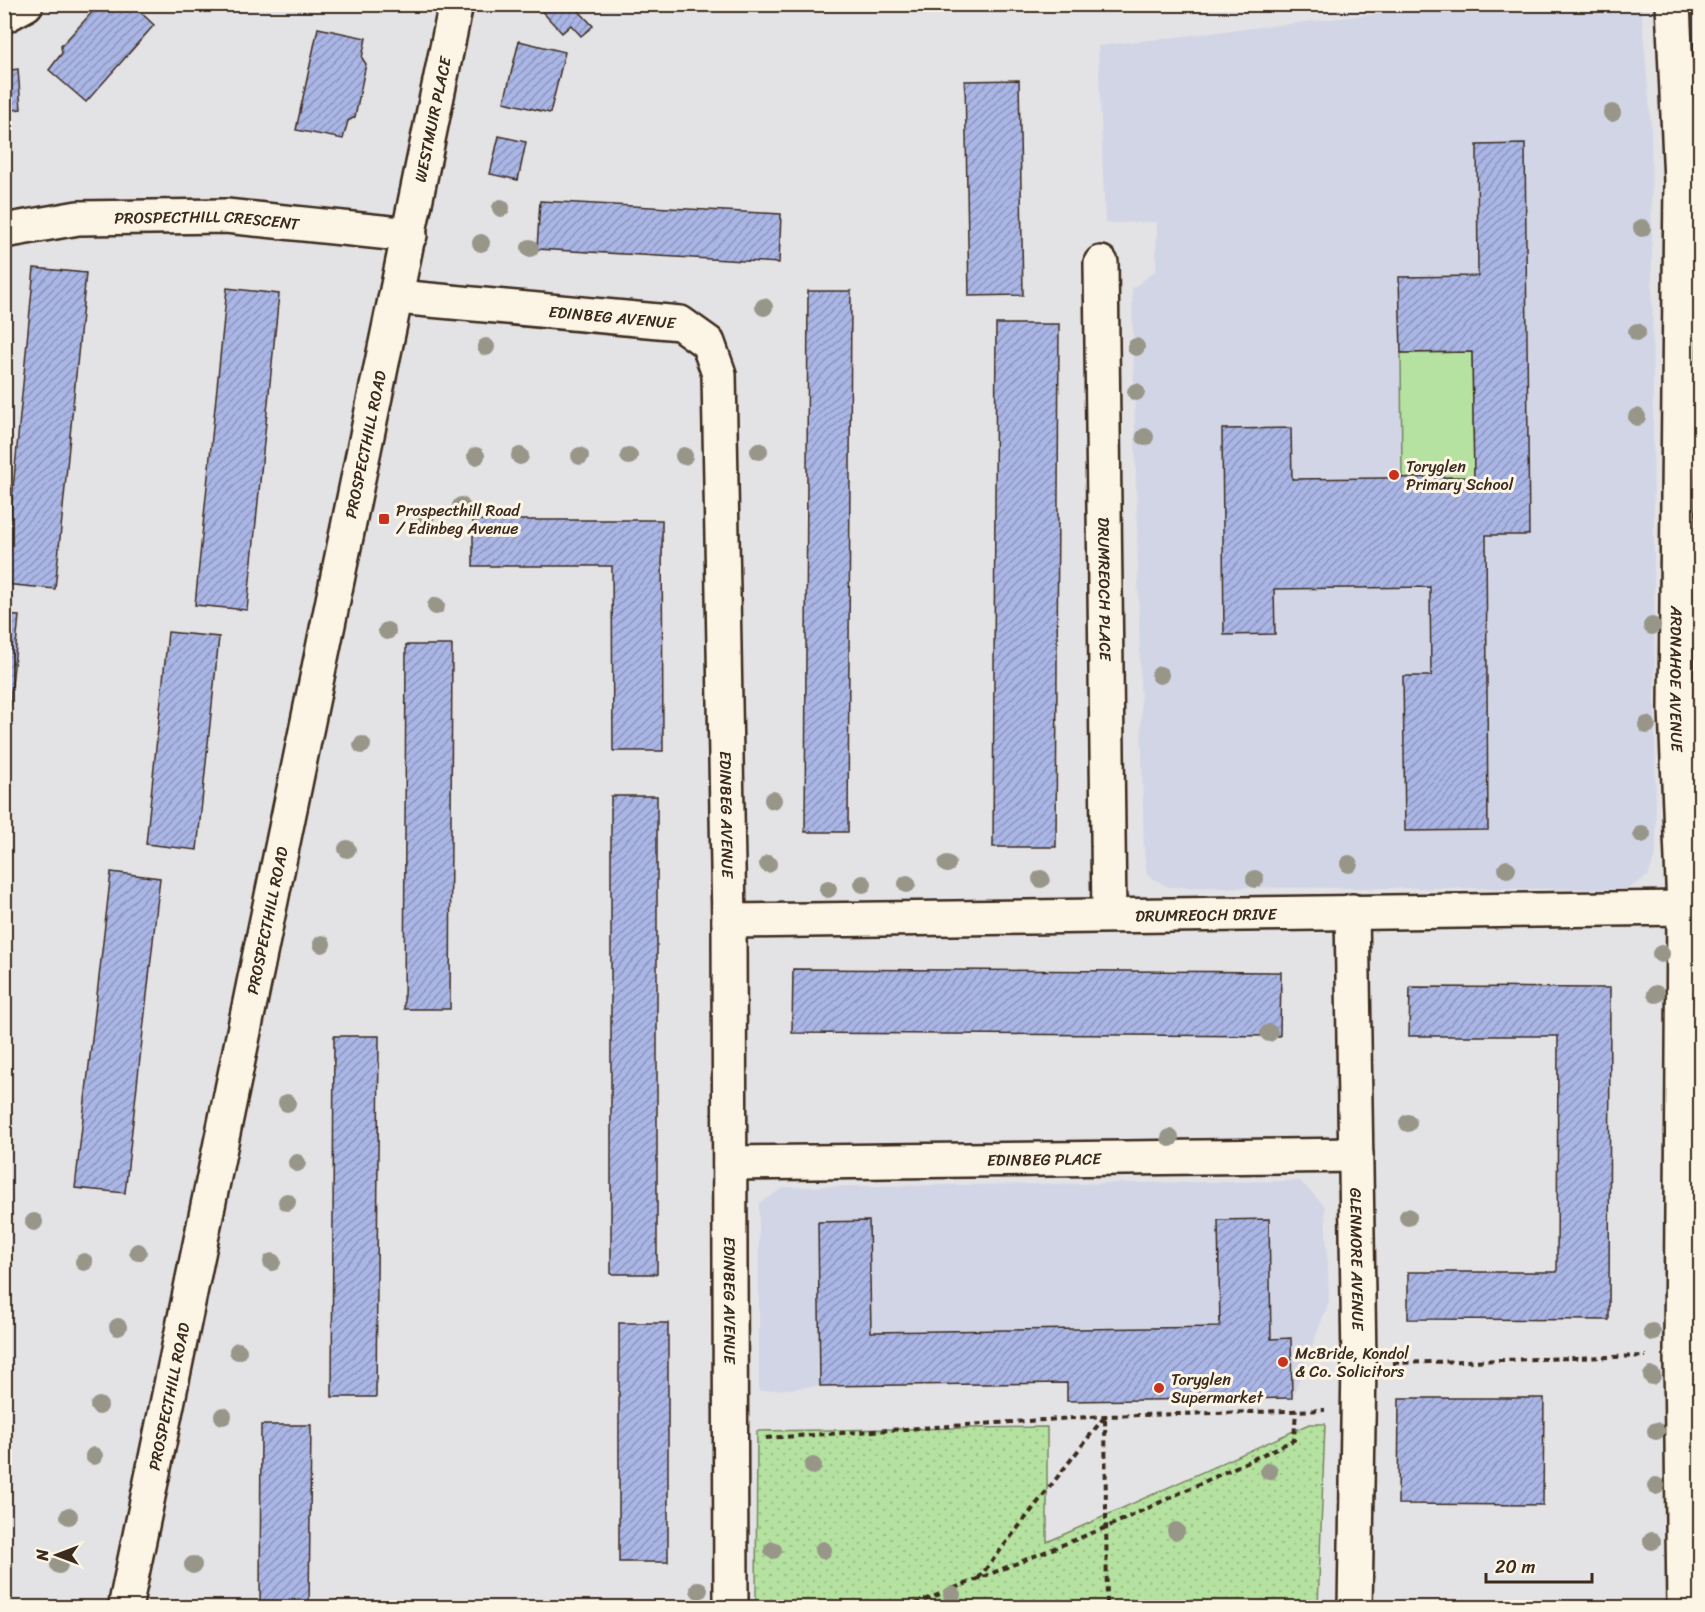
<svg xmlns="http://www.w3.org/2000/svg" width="1705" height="1612" viewBox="0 0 1705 1612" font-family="Sriracha,sans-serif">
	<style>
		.built { fill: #d2d5e5 }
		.grass { fill: url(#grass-dots); stroke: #78865f; stroke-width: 1.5 }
		.garden { fill: #b5e2a0; stroke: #78865f; stroke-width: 1.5 }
		.building { fill: url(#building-hatch); stroke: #3b2a1e; stroke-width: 1.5 }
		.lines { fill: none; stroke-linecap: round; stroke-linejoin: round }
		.minor-casing { stroke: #3b2a1e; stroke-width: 38 }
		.secondary-casing { stroke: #3b2a1e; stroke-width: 38 }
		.path { stroke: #3b2a1e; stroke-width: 4; stroke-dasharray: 6 4.5; stroke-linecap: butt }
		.minor { stroke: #fcf5e5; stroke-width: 33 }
		.secondary { stroke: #fcf5e5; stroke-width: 33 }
		.tree { fill: #989689 }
		.poi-dot { fill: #c8321e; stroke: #fcf5e5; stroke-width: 2 }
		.labels { text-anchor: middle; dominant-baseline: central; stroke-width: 6; stroke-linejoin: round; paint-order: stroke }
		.street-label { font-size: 16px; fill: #3b2a1e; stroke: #fcf5e5 }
		.poi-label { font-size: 16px; fill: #3b2a1e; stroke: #fcf5e5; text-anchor: start }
	</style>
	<defs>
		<pattern id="grass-dots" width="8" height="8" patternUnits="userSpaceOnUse" patternTransform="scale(1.5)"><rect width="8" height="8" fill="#b5e2a0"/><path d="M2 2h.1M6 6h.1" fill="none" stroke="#9dc289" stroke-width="1.8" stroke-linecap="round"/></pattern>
		<pattern id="building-hatch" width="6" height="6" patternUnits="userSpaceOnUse" patternTransform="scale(1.5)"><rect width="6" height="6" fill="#aab6e6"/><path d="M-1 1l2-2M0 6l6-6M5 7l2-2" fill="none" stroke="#8c94ba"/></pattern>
	</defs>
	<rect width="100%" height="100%" fill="#e3e2e5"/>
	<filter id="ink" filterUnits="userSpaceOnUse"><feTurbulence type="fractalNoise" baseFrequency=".0167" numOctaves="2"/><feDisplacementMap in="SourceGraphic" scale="12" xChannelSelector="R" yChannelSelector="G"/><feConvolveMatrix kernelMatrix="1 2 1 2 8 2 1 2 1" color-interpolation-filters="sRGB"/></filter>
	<g filter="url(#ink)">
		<path class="built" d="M1452,5H1641L1651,124L1656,853L1648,876L1627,889L1168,887L1147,875L1144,852L1132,289L1156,270L1157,222L1105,223L1098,46Z
			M1300,1181L1325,1206L1329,1301L1292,1398L1067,1401L1066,1383L820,1386L759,1391V1203L785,1187Z"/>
		<path class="grass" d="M1309,1424H1325L1318,1607H756L757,1431L1047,1427V1542Z"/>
		<path class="garden" d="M1472,352L1474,477L1402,478L1401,353Z"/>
		<path class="building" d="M108,4H132L154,25L86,102L49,70L62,53L61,46L97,7L105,8Z
			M324,4H348L347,9Z
			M535,4H586L579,11L593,26L581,36L571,25L562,33Z
			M318,28L366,38L362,58L366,64L355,117L348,121L343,139L296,130Z
			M519,41L565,52L550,113L504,102Z
			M18,69L21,109L4,111V71Z
			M1019,80L1023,295L969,296L965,81Z
			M499,136L526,142L518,180L490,174Z
			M1525,144L1529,535H1486L1488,830L1405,831L1403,676H1431L1430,587L1274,589L1275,634L1224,635L1222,429L1291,428L1292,479L1474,477L1472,352L1401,353L1399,277L1478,276L1477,145Z
			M540,201L781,214L779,263L537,249Z
			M34,268L86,273L55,589L4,584Z
			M227,288L279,294L247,610L195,605Z
			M808,291H851L848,832H805Z
			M996,324H1059L1056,847H993Z
			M473,520H662L663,751H613L612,566H473Z
			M4,615L19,616L4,765Z
			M168,632L219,637L197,850L146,844Z
			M406,645H452L450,1009H404Z
			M611,796H657V1274H611Z
			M111,872L160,878L125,1193L75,1188Z
			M793,969L1281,972L1280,1036L792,1033Z
			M1410,987L1610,988L1609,1320L1408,1319V1272H1557L1558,1036H1409Z
			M334,1036H379L376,1397H332Z
			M1269,1219L1271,1339L1291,1338L1292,1398L1067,1401V1383L820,1386L818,1222L869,1221L871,1332L1220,1327L1218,1220Z
			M619,1323H668V1562H619Z
			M1399,1398H1544L1543,1505L1398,1504Z
			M261,1425H311L309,1608H260Z"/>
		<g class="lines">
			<defs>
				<g id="minor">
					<path id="s1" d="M1673,4L1681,182L1676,709L1684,908L1681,1355L1684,1608"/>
					<path d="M4,16L26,4"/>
					<path id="s2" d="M4,231L78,218L226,216L410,235"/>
					<path id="s3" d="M1101,263L1109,915"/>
					<path id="s4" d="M397,297L680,323L708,343L719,374L729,921L731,1608"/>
					<path id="s5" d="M1352,911L1359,1363L1355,1608"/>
					<path id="s6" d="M729,921L1684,908"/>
					<path id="s7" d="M730,1163L1356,1155"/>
				</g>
				<g id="secondary">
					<path id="s8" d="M125,1608L456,4"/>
				</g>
			</defs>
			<use href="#minor" class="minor-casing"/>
			<use href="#secondary" class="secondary-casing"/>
			<path class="path" d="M1393,1363L1646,1356
				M766,1438L1105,1416L1325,1410
				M978,1579L1105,1416L1107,1608
				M905,1608L1107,1527L1294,1440L1296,1410"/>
			<use href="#minor" class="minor"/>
			<use href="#secondary" class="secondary"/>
		</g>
		<g class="tree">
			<circle cx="1612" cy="113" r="9"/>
			<circle cx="501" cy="208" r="9"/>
			<circle cx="1642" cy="228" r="9"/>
			<circle cx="481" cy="243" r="9"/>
			<circle cx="530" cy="248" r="9"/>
			<circle cx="764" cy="307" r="9"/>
			<circle cx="1637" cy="332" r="9"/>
			<circle cx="486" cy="347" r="9"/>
			<circle cx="1136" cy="347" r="9"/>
			<circle cx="1136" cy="392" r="9"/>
			<circle cx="1637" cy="417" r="9"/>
			<circle cx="1145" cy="437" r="9"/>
			<circle cx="759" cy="451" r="9"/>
			<circle cx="476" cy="456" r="9"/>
			<circle cx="520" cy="456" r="9"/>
			<circle cx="580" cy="456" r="9"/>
			<circle cx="629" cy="456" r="9"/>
			<circle cx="684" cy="456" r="9"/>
			<circle cx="461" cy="506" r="9"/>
			<circle cx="426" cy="516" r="9"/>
			<circle cx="436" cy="606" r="9"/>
			<circle cx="1652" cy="626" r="9"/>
			<circle cx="387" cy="631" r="9"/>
			<circle cx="1160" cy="675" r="9"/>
			<circle cx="1647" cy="725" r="9"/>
			<circle cx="362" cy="745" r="9"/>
			<circle cx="773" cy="800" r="9"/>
			<circle cx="1642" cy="834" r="9"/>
			<circle cx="347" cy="849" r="9"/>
			<circle cx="768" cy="864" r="9"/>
			<circle cx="947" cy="864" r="9"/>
			<circle cx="1349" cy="864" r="9"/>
			<circle cx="1507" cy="869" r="9"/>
			<circle cx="1041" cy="879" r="9"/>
			<circle cx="1255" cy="879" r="9"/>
			<circle cx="863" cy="884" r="9"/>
			<circle cx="907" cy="884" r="9"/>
			<circle cx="828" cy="889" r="9"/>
			<circle cx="322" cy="944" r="9"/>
			<circle cx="1661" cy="954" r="9"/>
			<circle cx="1656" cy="994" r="9"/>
			<circle cx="1269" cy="1033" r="9"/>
			<circle cx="287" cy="1103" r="9"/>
			<circle cx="1408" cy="1123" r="9"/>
			<circle cx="1170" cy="1138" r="9"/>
			<circle cx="297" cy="1163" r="9"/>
			<circle cx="287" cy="1202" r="9"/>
			<circle cx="1408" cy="1217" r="9"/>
			<circle cx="34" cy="1222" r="9"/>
			<circle cx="138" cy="1252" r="9"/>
			<circle cx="84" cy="1262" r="9"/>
			<circle cx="272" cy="1262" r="9"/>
			<circle cx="118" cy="1327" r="9"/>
			<circle cx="1652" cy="1332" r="9"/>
			<circle cx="238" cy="1351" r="9"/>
			<circle cx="1652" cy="1376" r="9"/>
			<circle cx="99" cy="1406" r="9"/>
			<circle cx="223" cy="1416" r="9"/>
			<circle cx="1656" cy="1431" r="9"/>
			<circle cx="94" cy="1456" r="9"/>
			<circle cx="813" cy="1466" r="9"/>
			<circle cx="1269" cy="1471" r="9"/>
			<circle cx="1656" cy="1486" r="9"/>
			<circle cx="69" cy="1516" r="9"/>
			<circle cx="1176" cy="1531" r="9"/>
			<circle cx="1652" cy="1541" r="9"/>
			<circle cx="773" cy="1550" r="9"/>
			<circle cx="823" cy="1550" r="9"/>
			<circle cx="59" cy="1565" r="9"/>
			<circle cx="193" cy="1565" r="9"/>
			<circle cx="699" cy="1590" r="9"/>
			<circle cx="952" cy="1595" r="9"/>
		</g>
	</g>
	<g class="poi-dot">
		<circle cx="1394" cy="475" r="6"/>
		<rect x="378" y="513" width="12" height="12" rx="3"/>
		<circle cx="1283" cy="1362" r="6"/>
		<circle cx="1159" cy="1388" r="6"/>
	</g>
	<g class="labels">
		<g class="street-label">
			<text stroke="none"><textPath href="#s8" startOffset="1520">WESTMUIR PLACE</textPath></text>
			<text stroke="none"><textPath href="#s2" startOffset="204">PROSPECTHILL CRESCENT</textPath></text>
			<text stroke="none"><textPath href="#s4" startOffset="216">EDINBEG AVENUE</textPath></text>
			<text stroke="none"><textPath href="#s8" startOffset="1188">PROSPECTHILL ROAD</textPath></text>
			<text stroke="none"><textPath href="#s3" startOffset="326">DRUMREOCH PLACE</textPath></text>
			<text stroke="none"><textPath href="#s1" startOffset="675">ARDNAHOE AVENUE</textPath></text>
			<text stroke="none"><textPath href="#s4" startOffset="792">EDINBEG AVENUE</textPath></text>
			<text stroke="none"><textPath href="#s6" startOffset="477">DRUMREOCH DRIVE</textPath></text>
			<text stroke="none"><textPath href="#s8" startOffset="702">PROSPECTHILL ROAD</textPath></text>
			<text stroke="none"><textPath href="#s7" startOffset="314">EDINBEG PLACE</textPath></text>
			<text stroke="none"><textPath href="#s5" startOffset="348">GLENMORE AVENUE</textPath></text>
			<text stroke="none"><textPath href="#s4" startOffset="1278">EDINBEG AVENUE</textPath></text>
			<text stroke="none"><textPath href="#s8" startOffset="216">PROSPECTHILL ROAD</textPath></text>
		</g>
		<g class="poi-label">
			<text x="1406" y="466">Toryglen<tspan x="1406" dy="18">Primary School</tspan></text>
			<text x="396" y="510">Prospecthill Road<tspan x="396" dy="18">/ Edinbeg Avenue</tspan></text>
			<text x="1295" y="1353">McBride, Kondol<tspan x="1295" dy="18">&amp; Co. Solicitors</tspan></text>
			<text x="1171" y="1379">Toryglen<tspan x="1171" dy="18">Supermarket</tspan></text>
		</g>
	</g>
	<rect width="1705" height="1612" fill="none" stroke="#fcf5e5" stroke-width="24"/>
	<rect x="12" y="12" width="1681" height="1588" fill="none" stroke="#3b2a1e" stroke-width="2" filter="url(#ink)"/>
	<g transform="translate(57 1555) rotate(270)" stroke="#fcf5e5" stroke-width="4.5" paint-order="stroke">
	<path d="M0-4.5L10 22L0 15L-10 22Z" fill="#3b2a1e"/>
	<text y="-9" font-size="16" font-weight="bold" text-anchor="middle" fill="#3b2a1e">N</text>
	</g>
	<path d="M1486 1573v9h106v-9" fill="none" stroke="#3b2a1e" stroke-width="3"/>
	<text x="1495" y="1573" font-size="18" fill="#3b2a1e" stroke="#fcf5e5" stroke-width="4.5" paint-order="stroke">20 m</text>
</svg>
